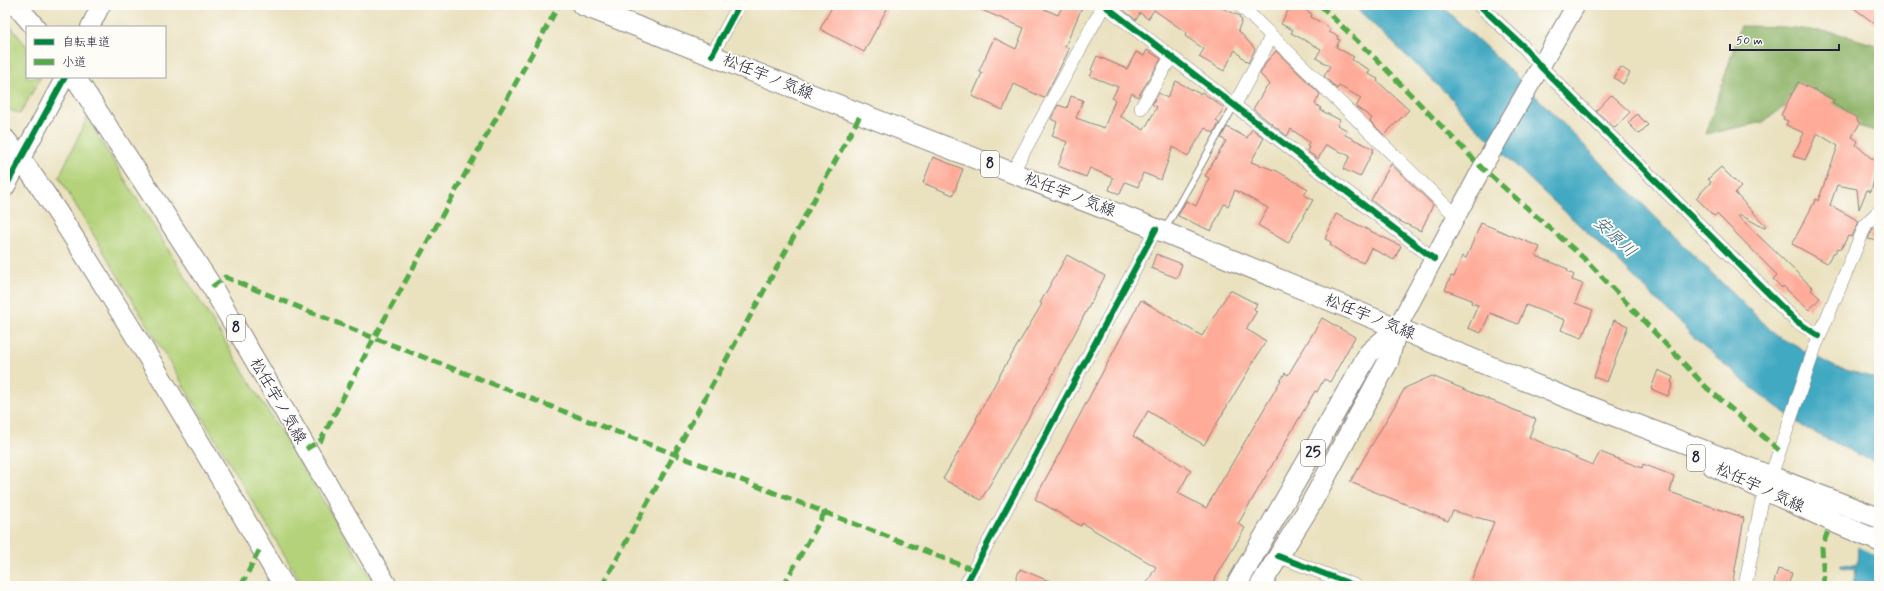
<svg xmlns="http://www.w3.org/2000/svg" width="1884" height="591" viewBox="0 0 1884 591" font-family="Mynerve,'Klee One',sans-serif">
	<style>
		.green { fill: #b4d279; stroke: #6b7a5a }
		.forest { fill: #8fb469; stroke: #586b52 }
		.water { fill: #42a9c2; stroke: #32667e }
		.pier { fill: #eae1bf }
		.building { fill: #feac99 }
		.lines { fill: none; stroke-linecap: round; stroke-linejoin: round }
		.lane-casing { stroke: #86827d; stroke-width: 8 }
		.street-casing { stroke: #86827d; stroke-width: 14 }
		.secondary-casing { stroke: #86827d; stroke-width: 20 }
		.primary-casing { stroke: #86827d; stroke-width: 22 }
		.lane { stroke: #fff; stroke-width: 6 }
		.street { stroke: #fff; stroke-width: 13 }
		.secondary { stroke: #fff; stroke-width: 18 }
		.primary { stroke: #fff; stroke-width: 20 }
		.quiet { stroke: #53aa46; stroke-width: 5; stroke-dasharray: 10 5; stroke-linecap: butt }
		.cycleway-casing { stroke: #fdfcf7; stroke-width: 8 }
		.cycleway { stroke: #00873e; stroke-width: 6 }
		.labels { text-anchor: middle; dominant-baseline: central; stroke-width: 4; stroke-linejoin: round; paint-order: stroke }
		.shield { fill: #fdfcf7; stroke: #646373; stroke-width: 1 }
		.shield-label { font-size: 15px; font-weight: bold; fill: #22223b }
		.street-label { font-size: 16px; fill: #22223b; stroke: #fdfcf7 }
		.water-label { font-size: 17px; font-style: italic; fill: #305f78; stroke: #fdfcf7 }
	</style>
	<rect width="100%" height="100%" fill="#fdfcf7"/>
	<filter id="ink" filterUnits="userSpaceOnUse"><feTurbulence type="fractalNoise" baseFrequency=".025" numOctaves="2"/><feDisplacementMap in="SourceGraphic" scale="8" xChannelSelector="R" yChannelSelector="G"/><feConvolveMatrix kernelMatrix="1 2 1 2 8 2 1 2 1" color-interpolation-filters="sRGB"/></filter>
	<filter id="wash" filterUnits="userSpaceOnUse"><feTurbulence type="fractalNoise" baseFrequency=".012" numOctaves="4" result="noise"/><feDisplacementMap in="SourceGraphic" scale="16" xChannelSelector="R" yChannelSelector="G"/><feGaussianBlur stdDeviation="0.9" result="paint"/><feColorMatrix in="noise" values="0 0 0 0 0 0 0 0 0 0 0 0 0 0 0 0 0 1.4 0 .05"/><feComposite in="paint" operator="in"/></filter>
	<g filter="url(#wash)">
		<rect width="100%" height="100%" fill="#eae1bf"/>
		<path class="green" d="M5,19L27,47V77H41L20,114L5,108Z
			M87,118L376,586H303L59,177Z"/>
		<path class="forest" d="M1741,26L1784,27L1836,33L1879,46V132L1851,124L1809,89L1763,122L1706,134Z"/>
		<path class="water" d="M1353,5H1440L1501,61L1691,253L1777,336L1835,367L1879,379V462L1859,455L1805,428L1752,388L1690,334L1617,260L1537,186L1467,118L1448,95Z
			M1879,501V586H1853L1856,569L1841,567V564L1857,565L1858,548L1870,527Z"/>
		<path class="pier" d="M1868,527L1879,531V556L1857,546Z"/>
		<g id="blocks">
			<path class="building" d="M833,5H889L864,52L820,29Z
				M970,5H1035L1058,15L1063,5H1083L1065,47L1069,49L1066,56L1044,98L1014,84L1003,110L972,96L982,73L979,71L994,38L1016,49L1024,28Z
				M1117,5H1224L1222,8L1240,16L1239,18L1242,20L1238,30L1255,49L1248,63L1235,50L1224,71L1199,57L1204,49L1185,36L1187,33L1154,10L1148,19L1140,13L1136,20Z
				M1291,5H1303L1302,8L1312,14L1311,17L1327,26L1330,29L1329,32L1338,36L1337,39L1340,40L1336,47L1354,57L1352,60L1370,70L1368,74L1378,79L1377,81L1409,110L1384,135L1370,121L1372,118L1356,107L1361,98L1339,86L1337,89L1324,76L1330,66L1316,58L1321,49L1291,33L1293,30L1281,24Z
				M1850,5H1879V27Z
				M1147,50L1161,59L1138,97L1132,93L1120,116L1144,130L1157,107L1152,104L1159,93L1167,98L1176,81L1200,94L1202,92L1224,108L1216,121L1219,123L1214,133L1205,128L1188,156L1173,147L1161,180L1143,173L1138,187L1125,182L1120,194L1109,190L1113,178L1090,168L1086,177L1058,166L1067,142L1052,136L1057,122L1051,119L1058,105L1067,108L1071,96L1083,100L1076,118L1104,128L1115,100L1112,98L1118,87L1090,76L1093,71L1091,70L1097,56L1127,69L1136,52L1144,56Z
				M1276,51L1320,94L1315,104L1321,108L1320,110L1340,120L1337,125L1347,130L1345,135L1374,149L1360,177L1343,169L1350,156L1326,145L1318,159L1307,151L1309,147L1307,146L1309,142L1291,129L1287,136L1253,109L1265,89L1270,84L1260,74L1267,61Z
				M1621,67L1630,73L1623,84L1614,78Z
				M1798,82L1834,100L1832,103L1857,118L1856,120L1860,123L1852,137L1858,141L1856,145L1871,158L1879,159L1871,192L1867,190L1859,209L1857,189L1837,185L1830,205L1859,221L1852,237L1848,236L1841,249L1838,248L1835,253H1833L1827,263L1792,244L1816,199L1818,201L1838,146L1817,133L1805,160L1793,156L1804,133L1786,125L1788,121L1783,119L1784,117L1781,115Z
				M1611,95L1630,112L1615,128L1596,111Z
				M1637,114L1648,125L1639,134L1628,123Z
				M1227,127L1247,138L1252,129L1264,138L1251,162L1277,171L1308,189L1304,195L1313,200L1288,243L1258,225L1268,208L1235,190L1228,206L1224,204L1211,231L1178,216L1186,201L1196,206L1209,178L1205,176L1226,141L1221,138Z
				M933,157L963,169L953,195L923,183Z
				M1391,164L1433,205L1421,231L1395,219L1371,200Z
				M1721,167L1741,187L1735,193L1766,226L1764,228L1739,214L1738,216L1813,288L1811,290L1820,298L1809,310L1783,286L1782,288L1773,279L1777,275L1717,214L1714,216L1696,198L1711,182L1708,179Z
				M1336,214L1401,246L1394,260L1371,248L1363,263L1346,255L1330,245L1331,242L1325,239Z
				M1481,223L1540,247L1536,256L1568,269L1567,271L1574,275L1572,280L1583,284L1575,303L1593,310L1582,338L1561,330L1565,320L1526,305L1518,324L1490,313L1481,333L1468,328L1478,305L1471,303L1472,300L1445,290L1451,276L1454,277L1462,256L1466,258Z
				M1873,228L1879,232V241L1868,239Z
				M1156,254L1182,264L1177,278L1151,268Z
				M1067,255L1105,276L1049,382L981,500L943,479L977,420L976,419L1002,371L1042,304L1040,303Z
				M1230,290L1257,304L1254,309L1257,311L1246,329L1266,341L1204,445L1148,411L1133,436L1191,470L1178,493L1206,508L1285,373L1288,375L1322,318L1355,337L1330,382L1324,379L1317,392L1315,391L1238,524L1245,528L1211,586H1145L1156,567L1082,523L1081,526L1035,499L1141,300L1202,336Z
				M1614,320L1628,326L1607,382L1594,377Z
				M1658,370L1673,377L1671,383L1673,384L1668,396L1651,389Z
				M1432,376L1536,419L1529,437L1593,465L1600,452L1642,468L1643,464L1674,476L1670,492L1744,518L1732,586H1483L1471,581L1494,522L1453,511L1448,521L1350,482L1405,388Z
				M1020,569L1061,586H1013Z
				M1778,569L1792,573L1788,586H1773Z"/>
		</g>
	</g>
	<g filter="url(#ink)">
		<use href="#blocks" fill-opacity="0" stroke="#86827d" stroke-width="1"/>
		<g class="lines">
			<defs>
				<path id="lane" d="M1165,229L1234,106"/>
				<path id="street" d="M1104,5L1434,259
					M1240,5L1457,217
					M1479,5L1522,45L1541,67L1796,321L1819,336
					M712,55L739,5
					M1234,106L1271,37
					M1141,108L1171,57
					M1012,173L1104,5
					M1278,556L1356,586
					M965,586L1156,229
					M1745,586L1761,505L1815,347L1866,224L1876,214H1879"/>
				<path id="secondary" d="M90,27L101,5
					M5,188L65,77
					M1397,328L1482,168L1576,5"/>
				<path id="primary" d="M16,5L35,27
					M582,5L1164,232L1555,393L1879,518
					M75,77L212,287L387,586
					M5,139C42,185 73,237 105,287C167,385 225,486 284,586
					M1713,466L1836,523L1879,541
					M1236,586L1369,353L1397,328
					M1260,586L1308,509L1388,362L1397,328"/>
			</defs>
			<use href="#lane" class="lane-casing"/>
			<use href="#street" class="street-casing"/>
			<use href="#secondary" class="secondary-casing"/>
			<use href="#primary" class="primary-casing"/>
			<use href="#lane" class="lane"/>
			<use href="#street" class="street"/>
			<use href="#secondary" class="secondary"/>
			<use href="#primary" class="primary"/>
			<path class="quiet" d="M1320,5L1377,60L1482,168L1587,261L1707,388L1780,451
				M212,287L225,277L374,338L974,570
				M306,449L321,440L374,338L559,5
				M241,586L261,547
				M602,586L861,114
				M783,586L825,512
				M1824,586L1822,547L1828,531"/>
			<defs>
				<path id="cycleway" d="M1104,5L1434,259
					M1479,5L1522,45L1541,67L1796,321L1819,336
					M712,55L739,5
					M5,188L65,77
					M1278,556L1356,586
					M965,586L1156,229"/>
			</defs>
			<use href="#cycleway" class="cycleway-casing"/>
			<use href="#cycleway" class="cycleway"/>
		</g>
	</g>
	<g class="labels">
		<g class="shield">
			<rect x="981" y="151" width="18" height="26" rx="3"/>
			<rect x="227" y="315" width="18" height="26" rx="3"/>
			<rect x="1301" y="440" width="24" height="26" rx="3"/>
			<rect x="1687" y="445" width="18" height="26" rx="3"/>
		</g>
		<g class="shield-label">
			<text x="990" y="164">8</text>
			<text x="236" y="328">8</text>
			<text x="1313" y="453">25</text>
			<text x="1696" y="458">8</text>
		</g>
		<g class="street-label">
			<text transform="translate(768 77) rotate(22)">松任宇ノ気線</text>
			<text transform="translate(1070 195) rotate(21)">松任宇ノ気線</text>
			<text transform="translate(1370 317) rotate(22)">松任宇ノ気線</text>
			<text transform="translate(278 401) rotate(60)">松任宇ノ気線</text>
			<text transform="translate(1760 488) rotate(25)">松任宇ノ気線</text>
		</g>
		<g class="water-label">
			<text transform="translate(1615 237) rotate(43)">安原川</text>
		</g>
	</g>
	<rect width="1884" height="591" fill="none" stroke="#fdfcf7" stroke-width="20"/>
	<rect x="26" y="26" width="140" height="52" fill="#fdfcf7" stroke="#a5a5ac"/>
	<rect x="34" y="39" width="20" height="6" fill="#00873e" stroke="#a5a5ac"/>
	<text x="62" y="46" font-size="12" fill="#22223b">自転車道</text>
	<rect x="34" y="59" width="20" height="6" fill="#53aa46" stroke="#a5a5ac"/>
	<text x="62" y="66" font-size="12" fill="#22223b">小道</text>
	<path d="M1730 44v6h109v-6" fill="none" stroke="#22223b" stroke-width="2"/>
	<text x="1736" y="44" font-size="12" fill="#22223b" stroke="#fdfcf7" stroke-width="3" paint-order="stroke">50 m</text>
</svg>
